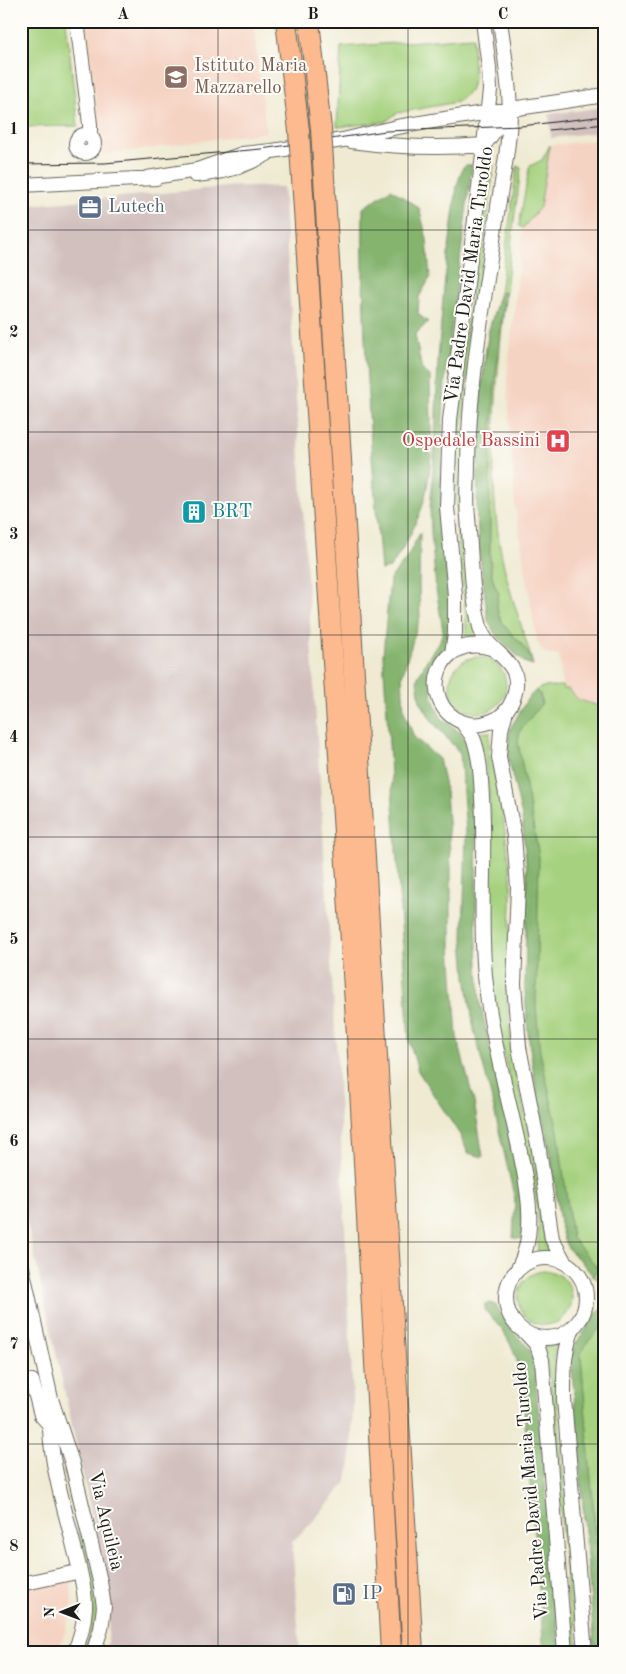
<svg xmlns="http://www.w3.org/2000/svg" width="626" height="1674" viewBox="0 0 626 1674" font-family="'Old Standard TT',serif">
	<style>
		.built { fill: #f5d3c2 }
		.industrial { fill: #d1c0bd }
		.green { fill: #a6d27f; stroke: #61774e }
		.forest { fill: #84b46e; stroke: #506845 }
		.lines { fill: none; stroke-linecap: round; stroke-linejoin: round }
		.minor-casing { stroke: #66645b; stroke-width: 16 }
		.highway-casing { stroke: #66645b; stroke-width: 22 }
		.minor { stroke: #fff; stroke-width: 14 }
		.highway { stroke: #fcba8e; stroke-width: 20 }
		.tram { stroke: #1c1c1c; stroke-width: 1 }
		.highway-bridge-casing { stroke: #66645b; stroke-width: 22; stroke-linecap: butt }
		.highway-bridge { stroke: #fcba8e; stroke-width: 20 }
		.grid { fill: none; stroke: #1c1c1c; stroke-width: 1; stroke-opacity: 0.55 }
		.labels { text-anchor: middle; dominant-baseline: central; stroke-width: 4; stroke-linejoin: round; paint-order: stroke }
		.education-label { font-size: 19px; fill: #785e54; stroke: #fdfcf7; text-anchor: start }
		.service-label { font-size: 19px; fill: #4e5e75; stroke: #fdfcf7; text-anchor: start }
		.street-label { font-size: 19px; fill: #1c1c1c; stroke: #fdfcf7 }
		.health-label { font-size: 19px; fill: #be3a42; stroke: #fdfcf7; text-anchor: end }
		.culture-label { font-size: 19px; fill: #0d838f; stroke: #fdfcf7; text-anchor: start }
		.neatline { fill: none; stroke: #1c1c1c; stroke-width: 2 }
		.grid-label { font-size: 16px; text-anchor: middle; font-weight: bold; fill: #1c1c1c }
	</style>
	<rect width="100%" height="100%" fill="#fdfcf7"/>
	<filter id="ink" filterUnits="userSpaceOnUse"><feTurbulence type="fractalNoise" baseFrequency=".02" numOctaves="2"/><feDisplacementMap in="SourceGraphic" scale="10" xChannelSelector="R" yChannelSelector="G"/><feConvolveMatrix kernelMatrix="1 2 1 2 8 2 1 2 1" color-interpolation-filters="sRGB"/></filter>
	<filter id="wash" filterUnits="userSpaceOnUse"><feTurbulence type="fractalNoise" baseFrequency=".0096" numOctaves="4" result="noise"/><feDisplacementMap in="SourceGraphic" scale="20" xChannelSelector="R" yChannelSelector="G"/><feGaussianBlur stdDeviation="1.12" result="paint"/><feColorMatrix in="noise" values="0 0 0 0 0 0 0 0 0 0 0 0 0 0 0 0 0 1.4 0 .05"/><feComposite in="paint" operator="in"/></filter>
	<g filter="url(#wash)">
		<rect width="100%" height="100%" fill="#efead1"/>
		<path class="built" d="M86,21H253L266,132L102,155Z
			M605,136V744L579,700L568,689L563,690L559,655H549L542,651L537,641L515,505L507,377L523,228L540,207L550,145L593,141V137Z
			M71,1579L72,1606L66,1630L57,1653H21V1589Z"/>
		<path class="industrial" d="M605,107V131L551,138L549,114Z
			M237,186L283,187L338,1076L353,1401L351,1463L345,1484L313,1521L292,1542L300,1653H103L108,1642L110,1596L21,1195V206Z"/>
		<path class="green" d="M21,21H66L78,126L21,127Z
			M473,37L474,78L470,91L457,102L397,113L385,122L337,127L341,47Z
			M550,145L540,207L523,228L519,226L529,169L530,166L542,160Z
			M489,165L494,166L468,368L463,428L479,639L465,640C469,613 461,585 459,558C456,529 456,499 456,470C457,368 476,266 489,165Z
			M517,166L521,168C513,224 507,280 501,337C495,408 488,482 501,552C508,591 523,627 533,665L524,662L502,641L494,632L488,620L480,556L477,516L479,411L486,348L489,330L500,293Z
			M450 685a28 28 0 1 1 56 0a28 28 0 1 1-56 0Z
			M562,686L563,689H568L579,700L596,705L605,744V1653H595L572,1368L576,1343L585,1331L596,1313L603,1308L602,1280L597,1279L593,1276L581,1261L569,1250L565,1242L561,1229L551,1157L535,1083L528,1032L525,989L527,871L522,816L507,752L510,729L528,698L535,691L542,687Z
			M490,732L489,750L503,817L511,876V905L507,1002L514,1066L533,1150L541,1202L544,1236L549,1253H537C542,1218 533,1182 526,1148C512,1083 491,1018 489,950C487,889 495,829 486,768C484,756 484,742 475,733Z
			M518 1298a27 27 0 1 1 54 0a27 27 0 1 1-54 0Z
			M557,1343L554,1356L555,1372L578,1653H572L550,1379L544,1346H551Z
			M69,1469L96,1581L98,1610L95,1631L88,1653H83L90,1634L93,1611L91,1580L64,1471Z"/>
		<path class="forest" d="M467,165H472L445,379L442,434L441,496L443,543L452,621L447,648L437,661L431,692L436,707L442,719L456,729L464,738L469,749L473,770L477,801L476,924L480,1003L516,1162L522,1201L523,1239L513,1238L515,1200L490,1092L474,1030L466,977L463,938L466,832L460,753L432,721L420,701L417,679L428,658L440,641L443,630L436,589L431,533L430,509L435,443L438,359L444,287L457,185L463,167Z
			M391,189L419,208L427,239L430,278L419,297L418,314L428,322L415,335L422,370L430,376C430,411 434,453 427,488C422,516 406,545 390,568L381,570C371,449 361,329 363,208Z
			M505,292C495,370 488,447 490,526C490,545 488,578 499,593C489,630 525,634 533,665L524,662L502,641L494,632L488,620L480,554L477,516L479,411L489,330L500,293Z
			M420,533L419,584L420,617L402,676L404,711L414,737L439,759L446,792L451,867V946L457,1037L474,1102L483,1157L468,1153L460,1135L418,1071L409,1040L383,655L390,579L406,559Z
			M535,691L540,694L542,703L520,731L518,742L539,857L536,1006L540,1052L558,1131L572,1238L598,1268L593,1276L581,1261L569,1250L565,1242L561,1229L551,1157L535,1083L528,1032L525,989L527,871L522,816L507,752L510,729L528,698Z
			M491,1303L497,1306L510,1329L529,1348L534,1363L560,1653H544L521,1373C514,1349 505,1328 485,1311V1304Z
			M603,1308H605V1323L584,1346L581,1355L605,1653H595L571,1356L576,1343L585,1331L596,1313Z"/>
	</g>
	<g filter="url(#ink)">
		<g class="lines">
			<defs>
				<path id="minor" d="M77,21L90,124V136
					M76 144a9 9 0 1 1 18 0a9 9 0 1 1-18 0Z
					M351,141C395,147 440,149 484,145L509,111
					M195,175C223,173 242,167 267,154
					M147,178L197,170L242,154L272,151L343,140L397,127L457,117L605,95
					M21,185L156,178
					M494,649C436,629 416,703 462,722C472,726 482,725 492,721C502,717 509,709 513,699C528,659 486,655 480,627C471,592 471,553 468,517C466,499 468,481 468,463C469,382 484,301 496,220C501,184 510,146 510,110C509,80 504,50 500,21
					M452,653L455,633V596L447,507L450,420L482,163L490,90L489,68L483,21
					M506,711L501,730L499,757L514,836L518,888L514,984L519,1047L539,1150L552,1239L565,1263
					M462,722C465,727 470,732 473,738C480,755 481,779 482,797C486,857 479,916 485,975C490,1032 506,1088 518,1143C527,1183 539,1234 516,1272
					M506 1298a40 40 0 1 1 80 0a40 40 0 1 1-80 0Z
					M21,1263L51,1399L72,1463L100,1581L104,1607L101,1629L93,1653
					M574,1326C563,1351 564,1372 564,1399L585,1653
					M525,1332L537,1345L542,1360L565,1653
					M21,1383L32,1381L41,1415L49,1424
					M50,1407C47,1455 64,1505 75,1551C79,1566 86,1593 85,1608C84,1622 80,1640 74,1653
					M21,1584L72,1573"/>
				<path id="highway" d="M286,21L299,131
					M309,21L321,129
					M323,161L413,1653
					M301,163L357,1035L391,1653"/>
			</defs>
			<use href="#minor" class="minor-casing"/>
			<use href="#highway" class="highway-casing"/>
			<use href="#minor" class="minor"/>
			<use href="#highway" class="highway"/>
			<path class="tram" d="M549,130L605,124
				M21,164L105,163L261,149L386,131L521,126L605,116"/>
			<defs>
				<path id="highway-bridge" d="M321,129L323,161
					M299,131L301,163"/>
			</defs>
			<use href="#highway-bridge" class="highway-bridge-casing"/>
			<use href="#highway-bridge" class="highway-bridge"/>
		</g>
	</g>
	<path class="grid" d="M218,21V1653M408,21V1653M21,230H605M21,432H605M21,635H605M21,837H605M21,1039H605M21,1242H605M21,1444H605"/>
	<defs>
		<symbol id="school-square" viewBox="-11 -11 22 22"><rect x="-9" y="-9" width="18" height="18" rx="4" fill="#8d6e63" stroke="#fdfcf7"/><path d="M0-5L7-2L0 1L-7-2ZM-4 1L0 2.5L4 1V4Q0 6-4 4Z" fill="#fff"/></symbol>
		<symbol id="office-square" viewBox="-11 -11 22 22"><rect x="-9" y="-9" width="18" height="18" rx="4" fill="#5c6f8a" stroke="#fdfcf7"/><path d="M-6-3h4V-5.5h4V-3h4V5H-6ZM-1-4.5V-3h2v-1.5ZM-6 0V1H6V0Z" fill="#fff"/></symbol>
		<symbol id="hospital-square" viewBox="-11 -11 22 22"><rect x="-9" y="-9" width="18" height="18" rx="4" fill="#e0444e" stroke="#fdfcf7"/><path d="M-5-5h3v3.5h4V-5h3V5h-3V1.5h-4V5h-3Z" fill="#fff"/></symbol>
		<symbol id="building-square" viewBox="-11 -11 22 22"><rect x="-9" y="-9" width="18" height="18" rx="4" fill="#0f9aa8" stroke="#fdfcf7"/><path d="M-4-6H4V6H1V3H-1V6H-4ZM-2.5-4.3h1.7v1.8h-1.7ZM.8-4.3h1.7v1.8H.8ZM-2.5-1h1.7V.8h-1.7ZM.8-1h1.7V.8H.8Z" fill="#fff"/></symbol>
		<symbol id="fuel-square" viewBox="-11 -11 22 22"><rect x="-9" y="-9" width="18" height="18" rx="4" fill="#5c6f8a" stroke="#fdfcf7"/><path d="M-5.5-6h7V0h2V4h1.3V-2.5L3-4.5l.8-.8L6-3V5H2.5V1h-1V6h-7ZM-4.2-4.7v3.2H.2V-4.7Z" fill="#fff"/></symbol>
	</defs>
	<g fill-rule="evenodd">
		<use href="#school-square" x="162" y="63" width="28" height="28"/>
		<use href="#office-square" x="76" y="193" width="28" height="28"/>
		<use href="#hospital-square" x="544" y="427" width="28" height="28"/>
		<use href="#building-square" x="180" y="498" width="28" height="28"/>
		<use href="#fuel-square" x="330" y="1580" width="28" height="28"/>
	</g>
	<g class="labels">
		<g class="education-label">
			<text x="194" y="66">Istituto Maria<tspan x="194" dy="22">Mazzarello</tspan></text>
		</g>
		<g class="service-label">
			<text x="108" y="207">Lutech</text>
			<text x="362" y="1594">IP</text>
		</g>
		<g class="street-label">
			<text transform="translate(470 275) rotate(-82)">Via Padre David Maria Turoldo</text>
			<text transform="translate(532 1491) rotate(-95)">Via Padre David Maria Turoldo</text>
			<text transform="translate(105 1521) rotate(77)">Via Aquileia</text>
		</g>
		<g class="health-label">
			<text x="540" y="441">Ospedale Bassini</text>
		</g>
		<g class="culture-label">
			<text x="212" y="512">BRT</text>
		</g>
	</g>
	<rect width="626" height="1674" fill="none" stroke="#fdfcf7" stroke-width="55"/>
	<g transform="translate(62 1612) rotate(269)" stroke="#fdfcf7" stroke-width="4" paint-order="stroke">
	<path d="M0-4L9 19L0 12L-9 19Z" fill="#1c1c1c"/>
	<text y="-8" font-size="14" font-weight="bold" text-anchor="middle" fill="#1c1c1c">N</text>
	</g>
	<rect x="28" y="28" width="570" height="1618" class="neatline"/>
	<g class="grid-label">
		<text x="123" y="19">A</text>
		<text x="313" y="19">B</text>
		<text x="503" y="19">C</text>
		<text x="14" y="134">1</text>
		<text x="14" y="337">2</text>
		<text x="14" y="539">3</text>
		<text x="14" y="742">4</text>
		<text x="14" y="944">5</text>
		<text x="14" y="1146">6</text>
		<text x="14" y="1349">7</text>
		<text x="14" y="1551">8</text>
	</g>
</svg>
